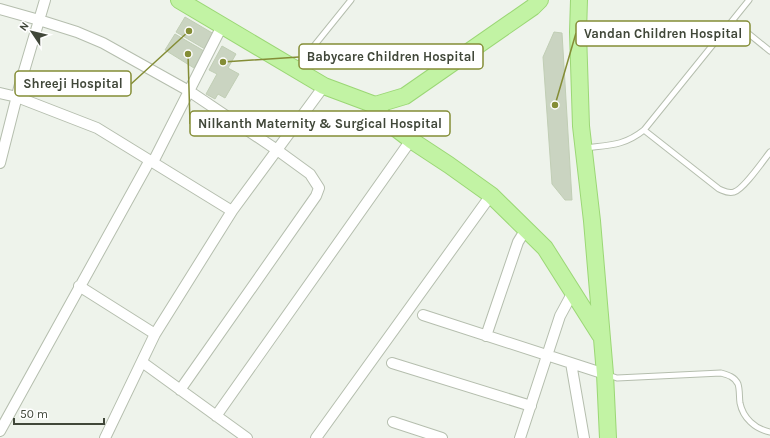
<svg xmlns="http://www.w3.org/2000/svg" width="770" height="438" viewBox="0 0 770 438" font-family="Karla,sans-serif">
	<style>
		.building { fill: #cad4c1; stroke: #c1ceb5 }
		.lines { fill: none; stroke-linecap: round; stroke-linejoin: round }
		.service-casing { stroke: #b5beae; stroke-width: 7 }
		.minor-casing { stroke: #b5beae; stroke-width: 12 }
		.primary-casing { stroke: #9bd775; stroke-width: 18 }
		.service { stroke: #fff; stroke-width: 5 }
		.minor { stroke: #fff; stroke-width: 10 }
		.primary { stroke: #c2f3a4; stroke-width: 16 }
		.leader { fill: none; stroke: #848d36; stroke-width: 1.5 }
		.callout-dot { fill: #848d36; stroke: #fff; stroke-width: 1.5 }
		.callout { fill: #fff; stroke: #848d36; stroke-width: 1.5 }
		.callout-label { font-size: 13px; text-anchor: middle; font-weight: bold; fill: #404739 }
	</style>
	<rect width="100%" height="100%" fill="#eef3eb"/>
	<path class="building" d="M185,17L214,34L205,49L176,32Z
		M554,32L562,33L572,200H565L552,184L543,57Z
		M175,34L204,51L194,68L165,50Z
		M222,46L236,54L228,68L239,74L225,98L218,94L215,99L206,94L217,74L209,70Z"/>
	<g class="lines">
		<defs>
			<path id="service" d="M733,21L770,51
				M297,67L351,0
				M644,130L719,189C724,191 728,194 734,192C743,190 763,161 770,152
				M585,148C609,145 624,146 644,130L749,0
				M608,375L617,378L721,373C728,375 735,377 738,384C740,390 739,397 740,403C743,418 755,429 770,432"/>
			<path id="minor" d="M0,9L39,20L77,32L103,43L189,91L277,150L310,174L319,188L316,196L180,390
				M0,93L17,97L97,128L232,211
				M153,162L222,26
				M0,163L19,88L45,0
				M79,286L155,334
				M423,315L605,374
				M486,336L518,242L526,229
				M142,362L247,438
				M392,363L531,406
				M571,363L584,438
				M216,416L411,140
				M393,422L442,438
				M0,431L150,160
				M105,438L155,334L232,211L324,86
				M316,438L491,195
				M520,438L560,316L573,292"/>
			<path id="primary" d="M179,0L324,86L375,105L405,96L533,7L540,0
				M579,0L578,32L581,126L592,221L605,374L608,438
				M375,105L386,121L411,140L449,165L491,195L545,248L600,335"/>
		</defs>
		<use href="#service" class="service-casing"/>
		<use href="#minor" class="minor-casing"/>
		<use href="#primary" class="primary-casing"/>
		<use href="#service" class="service"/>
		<use href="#minor" class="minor"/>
		<use href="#primary" class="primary"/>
	</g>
	<path class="leader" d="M555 105L576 33M223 62L299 57M189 31L131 84M188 54L190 124"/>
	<g class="callout-dot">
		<circle cx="555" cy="105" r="4"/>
		<circle cx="223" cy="62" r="4"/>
		<circle cx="189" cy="31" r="4"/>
		<circle cx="188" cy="54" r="4"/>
	</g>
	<g class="callout">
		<rect x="576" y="21" width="174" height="25" rx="4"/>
		<rect x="299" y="44" width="184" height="25" rx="4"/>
		<rect x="15" y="71" width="116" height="25" rx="4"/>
		<rect x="190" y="111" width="260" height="25" rx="4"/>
	</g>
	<g class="callout-label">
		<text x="663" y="38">Vandan Children Hospital</text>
		<text x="391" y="61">Babycare Children Hospital</text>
		<text x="73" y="88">Shreeji Hospital</text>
		<text x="320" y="128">Nilkanth Maternity &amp; Surgical Hospital</text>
	</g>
	<g transform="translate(32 32) rotate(305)" stroke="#ffffff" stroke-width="3" paint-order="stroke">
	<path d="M0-3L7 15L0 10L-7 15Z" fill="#404739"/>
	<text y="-6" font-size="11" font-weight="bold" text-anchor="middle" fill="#404739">N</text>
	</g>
	<path d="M14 418v6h90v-6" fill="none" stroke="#404739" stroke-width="2"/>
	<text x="20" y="418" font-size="12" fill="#404739" stroke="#ffffff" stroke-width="3" paint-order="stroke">50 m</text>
</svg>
